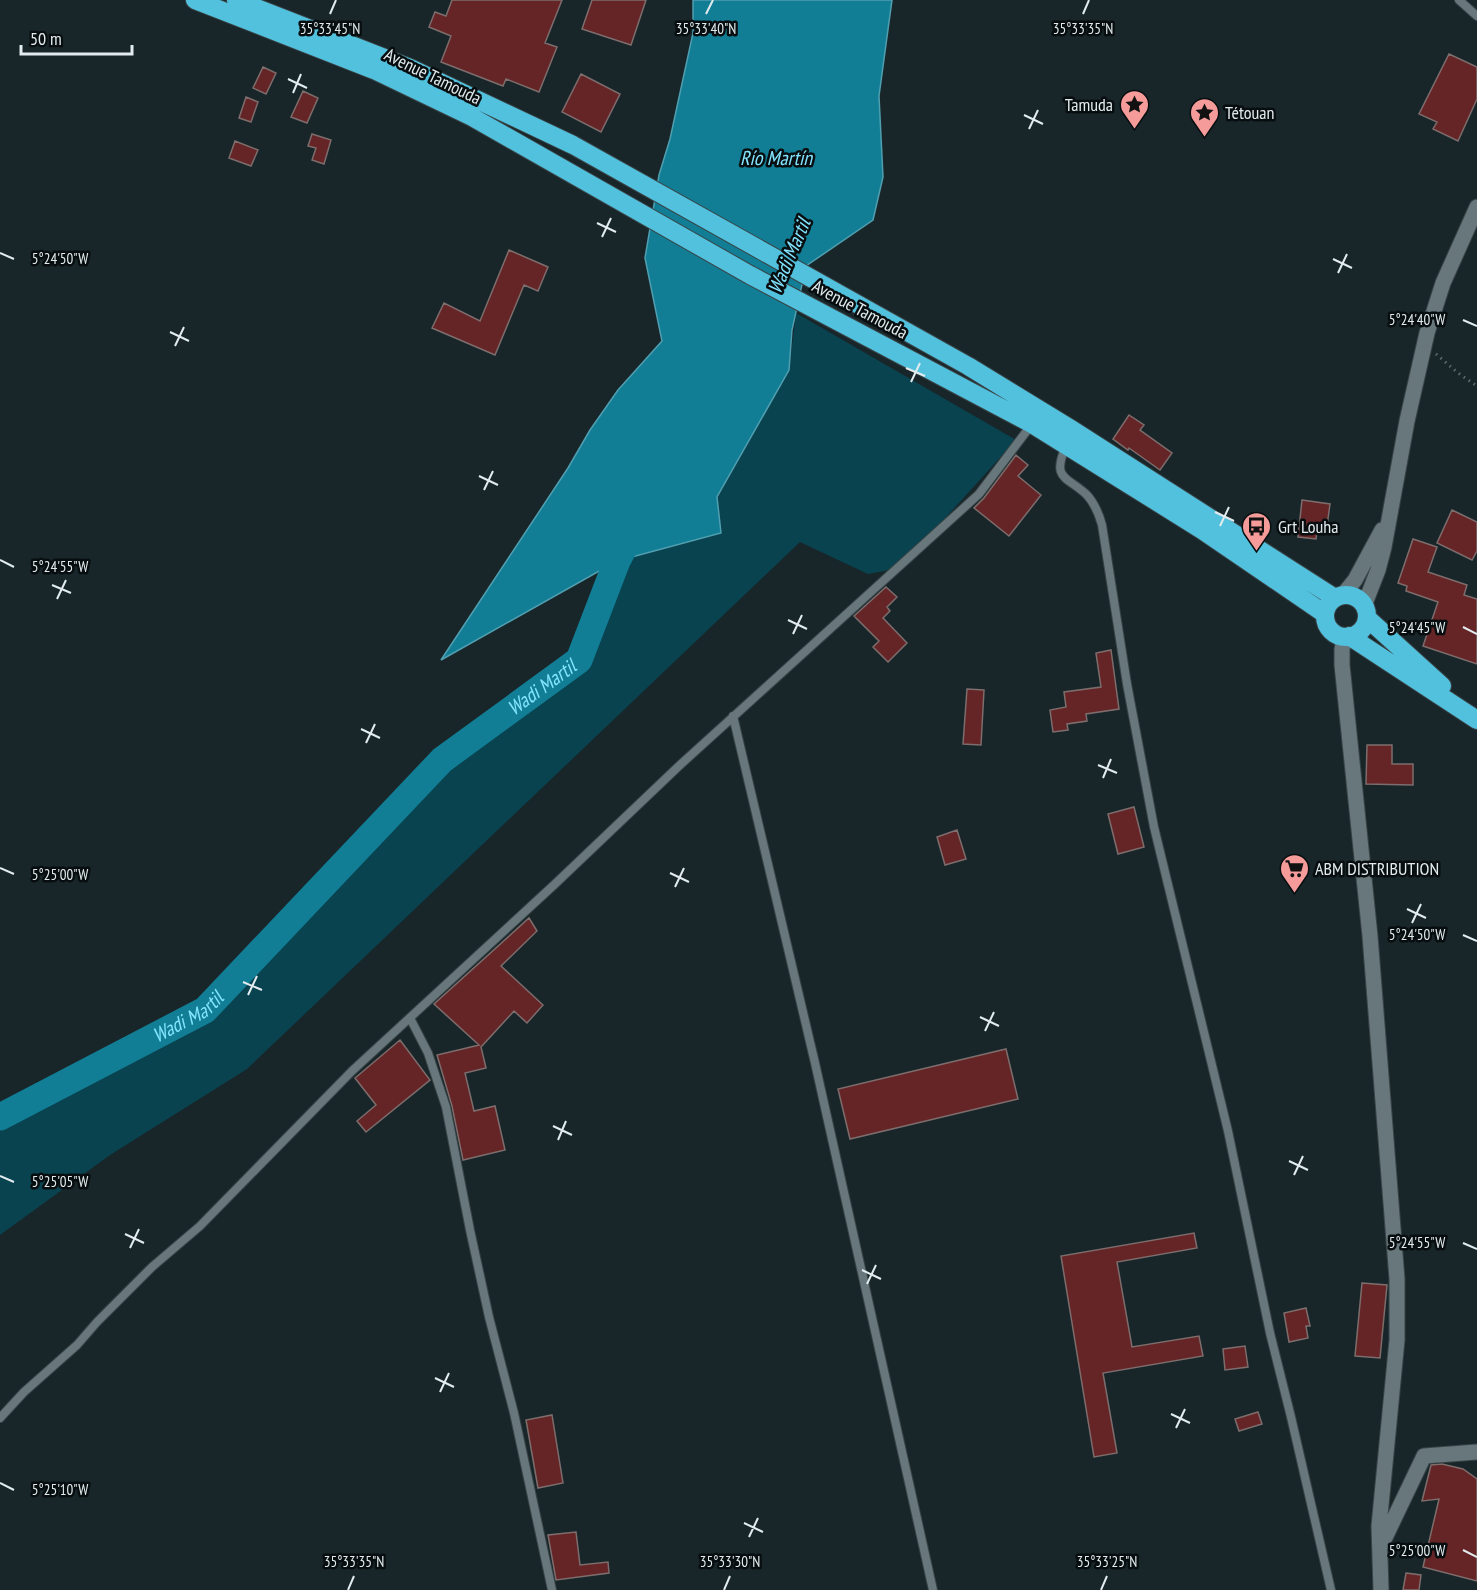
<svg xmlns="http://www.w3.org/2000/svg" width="1477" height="1590" viewBox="0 0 1477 1590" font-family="'PT Sans Narrow',sans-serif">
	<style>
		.green { fill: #094350 }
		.water { fill: #127e95; stroke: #509fb0; stroke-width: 1.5 }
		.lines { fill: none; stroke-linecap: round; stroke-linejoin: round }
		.river { stroke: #127e95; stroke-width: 27 }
		.building { fill: #652426; stroke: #7d6d6c; stroke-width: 1.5 }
		.lane-casing { stroke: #394447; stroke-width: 10 }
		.street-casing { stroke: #394447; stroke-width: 17 }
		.secondary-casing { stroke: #394447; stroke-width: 17 }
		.highway-casing { stroke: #394447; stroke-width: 20 }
		.path { stroke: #5f6c6f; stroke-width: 3; stroke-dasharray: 1.5 4.5; stroke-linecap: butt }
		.lane { stroke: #67777b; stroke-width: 8 }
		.street { stroke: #67777b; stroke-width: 15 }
		.secondary { stroke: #67777b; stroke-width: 15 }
		.highway { stroke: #52c1dd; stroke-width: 18 }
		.ticks { fill: none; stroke: #e2ebee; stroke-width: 2 }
		.labels { text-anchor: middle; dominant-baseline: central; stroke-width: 5; stroke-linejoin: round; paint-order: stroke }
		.street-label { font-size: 18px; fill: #e2ebee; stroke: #080e10 }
		.poi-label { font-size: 18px; fill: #e2ebee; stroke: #080e10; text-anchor: start }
		.water-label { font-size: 20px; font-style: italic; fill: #83e5ff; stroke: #080e10 }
		.ticks-label { font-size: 15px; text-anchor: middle; fill: #e2ebee; stroke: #080e10; stroke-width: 5; stroke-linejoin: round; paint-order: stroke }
	</style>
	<rect width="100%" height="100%" fill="#18262a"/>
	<path class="green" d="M796,313L1016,440L900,568L868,574L800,542L247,1069L110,1155L0,1235V1117L205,1010L442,760L579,660L617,561L721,533L717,498L789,370Z"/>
	<path class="water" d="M693,0H892L879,96L883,177L873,220L806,266L792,330L789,370L717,497L721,533L617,561L441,660L568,468L590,430L618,390L662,341L645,258L659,175L670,139L693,33Z"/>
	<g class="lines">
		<path class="river" id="s1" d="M0,1117L205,1010L442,760L579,660L617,561L633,530"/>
	</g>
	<path class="building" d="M452,0H562L545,43L557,47L539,92L506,79L503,86L441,62L451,36L429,27L435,12L446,16Z
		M592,0H646L631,45L582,29Z
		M1449,54L1477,67V99L1458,141L1433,129L1437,122L1419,114Z
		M263,67L276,73L266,94L253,88Z
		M581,74L620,94L601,132L562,112Z
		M303,91L318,98L307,123L291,117Z
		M246,97L258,102L251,122L239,118Z
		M312,134L331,140L324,164L312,160L316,148L308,146Z
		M235,141L258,150L251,166L229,158Z
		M509,250L548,267L538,291L524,285L495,355L432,328L444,303L480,321Z
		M1129,415L1144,425L1140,430L1172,453L1160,470L1129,448L1128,450L1113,439Z
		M1016,455L1028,465L1018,476L1041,495L1009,536L974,508L984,498Z
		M1302,500L1330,504L1327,526L1318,525L1316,539L1298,537Z
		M1452,510L1477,522V551L1472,560L1437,543Z
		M1413,539L1437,547L1428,572L1467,585L1464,595L1477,599V664L1423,646L1438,602L1406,591L1407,586L1398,583Z
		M886,587L897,597L887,607L890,611L883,618L907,643L888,662L873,647L879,641L854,616Z
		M1111,650L1119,709L1086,714L1087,721L1067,724L1068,730L1053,732L1050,710L1066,707L1064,692L1101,687L1096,653Z
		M967,689L984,690L981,745L963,744Z
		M1367,745H1392V764H1413V785L1366,784Z
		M1134,807L1144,847L1118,854L1108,814Z
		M957,830L966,859L945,865L937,837Z
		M529,918L537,931L501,966L543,1005L527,1023L514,1011L481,1047L486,1068L465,1073L474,1111L495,1106L505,1150L463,1160L452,1106L437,1055L479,1045L434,1004Z
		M400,1040L430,1080L366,1132L357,1121L376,1105L355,1078Z
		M1006,1049L1018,1099L850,1139L838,1089Z
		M1194,1233L1197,1248L1117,1262L1132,1347L1199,1336L1203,1356L1103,1373L1117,1453L1094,1457L1061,1256Z
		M1362,1283L1387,1285L1380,1358L1355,1356Z
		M1306,1308L1310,1326H1306L1308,1338L1289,1342L1284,1313Z
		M1245,1346L1248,1367L1225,1370L1223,1349Z
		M1258,1412L1262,1424L1239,1431L1235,1419Z
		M552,1415L563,1483L538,1488L526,1420Z
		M1442,1464L1463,1469L1477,1479V1581L1423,1567L1439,1499L1422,1501L1431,1465Z
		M576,1532L580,1565L608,1562L609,1573L556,1580L548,1535Z
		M1406,1573L1421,1575L1419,1590H1403Z"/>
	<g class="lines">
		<defs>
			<path id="lane" d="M1459,0L1477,16
				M1066,446C1051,480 1067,476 1087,495C1095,504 1099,514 1102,525L1127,684L1154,827L1228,1131L1270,1333L1291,1417L1331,1590
				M733,716L815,1063L933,1590
				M410,1018L428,1053L446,1107L470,1230L489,1317L514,1413L552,1590
				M0,1418L24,1392L77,1345L97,1322L152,1267L200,1226L352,1071L555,884L680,765L979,494L1032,424"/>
			<path id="street" d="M1344,637L1342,650V665L1370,936L1397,1279V1340L1379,1526L1381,1590
				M1381,1546L1424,1456L1477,1452"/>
			<path id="secondary" d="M1342,596L1355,580L1382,530
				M1364,606L1378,570L1384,547L1407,421L1427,333L1443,283L1477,207"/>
			<path id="highway" d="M195,0L374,70L472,117L750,275L1032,424L1202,530L1325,614
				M236,0L410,68L573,145L968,366L1071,429L1335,598
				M1325 616a21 21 0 1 1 42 0a21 21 0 1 1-42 0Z
				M1367,618L1442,686
				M1349,636L1477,720"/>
		</defs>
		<use href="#lane" class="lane-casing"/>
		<use href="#street" class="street-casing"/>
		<use href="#secondary" class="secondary-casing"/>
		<use href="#highway" class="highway-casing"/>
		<path class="path" d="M1436,354L1458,373L1477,386"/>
		<use href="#lane" class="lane"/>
		<use href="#street" class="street"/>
		<use href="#secondary" class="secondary"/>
		<use href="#highway" class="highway"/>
	</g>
	<path class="ticks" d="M330,14L336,0M706,14L713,0M1083,14L1089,0M288,79L307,88M293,93L301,74M1024,115L1043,124M1029,129L1038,110M597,223L616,232M602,237L611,218M0,253L14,259M1333,259L1352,268M1338,273L1347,254M1463,320L1477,326M170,332L189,341M175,346L184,327M906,368L925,376M911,382L920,363M479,476L498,485M484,490L493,471M1215,512L1234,521M1220,526L1229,507M0,560L14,567M52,585L71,593M57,599L66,580M788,620L807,629M1463,627L1477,634M793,634L802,615M361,729L380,738M366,743L375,724M1098,765L1117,773M1103,778L1111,759M0,868L14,874M670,873L689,882M675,887L684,868M1407,909L1426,918M1412,923L1421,904M1463,935L1477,941M243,982L262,990M248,995L257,976M980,1017L999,1026M985,1031L994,1012M553,1126L572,1135M558,1140L566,1121M1289,1161L1308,1170M1294,1175L1303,1156M0,1176L14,1182M125,1234L144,1243M1463,1243L1477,1249M130,1248L139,1229M862,1270L881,1279M867,1284L876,1265M435,1378L454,1387M440,1392L449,1373M1171,1414L1190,1423M1176,1428L1185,1409M0,1483L14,1490M744,1523L763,1532M749,1537L758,1518M1463,1550L1477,1557M348,1590L354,1576M724,1590L730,1576M1101,1590L1107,1576"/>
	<defs>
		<symbol id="sight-pin" viewBox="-11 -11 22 30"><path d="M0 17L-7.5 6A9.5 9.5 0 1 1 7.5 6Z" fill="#f59b99" stroke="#080e10"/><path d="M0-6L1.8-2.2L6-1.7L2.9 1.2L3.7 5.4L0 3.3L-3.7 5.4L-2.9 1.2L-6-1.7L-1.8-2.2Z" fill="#111"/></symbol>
		<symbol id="bus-pin" viewBox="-11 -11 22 30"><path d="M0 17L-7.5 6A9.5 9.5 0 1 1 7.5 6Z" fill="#f59b99" stroke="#080e10"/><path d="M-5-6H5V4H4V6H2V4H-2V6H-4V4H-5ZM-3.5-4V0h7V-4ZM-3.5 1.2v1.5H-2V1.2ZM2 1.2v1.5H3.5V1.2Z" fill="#111"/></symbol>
		<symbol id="supermarket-pin" viewBox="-11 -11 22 30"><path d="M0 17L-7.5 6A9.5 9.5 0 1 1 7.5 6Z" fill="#f59b99" stroke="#080e10"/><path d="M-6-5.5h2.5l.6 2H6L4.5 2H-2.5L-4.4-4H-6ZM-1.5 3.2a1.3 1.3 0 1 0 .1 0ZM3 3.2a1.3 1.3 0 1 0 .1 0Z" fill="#111"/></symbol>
	</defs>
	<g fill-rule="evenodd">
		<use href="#sight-pin" x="1118" y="88" width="33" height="45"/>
		<use href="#sight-pin" x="1188" y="96" width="33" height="45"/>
		<use href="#bus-pin" x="1240" y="510" width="33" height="45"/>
		<use href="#supermarket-pin" x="1278" y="852" width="33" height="45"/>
	</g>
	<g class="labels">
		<g class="street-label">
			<text transform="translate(433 76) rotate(26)">Avenue Tamouda</text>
			<text transform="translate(860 309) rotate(28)">Avenue Tamouda</text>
		</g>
		<g class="poi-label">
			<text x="1113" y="104" text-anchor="end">Tamuda</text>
			<text x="1225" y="112">Tétouan</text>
			<text x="1278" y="526">Grt Louha</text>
			<text x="1315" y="868">ABM DISTRIBUTION</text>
		</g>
		<g class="water-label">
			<text x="776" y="158">Río Martín</text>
			<text transform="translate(789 256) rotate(-67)">Wadi Martil</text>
			<text stroke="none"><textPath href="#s1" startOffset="699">Wadi Martil</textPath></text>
			<text stroke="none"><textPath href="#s1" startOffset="213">Wadi Martil</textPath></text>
		</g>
	</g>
	<g class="ticks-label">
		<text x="330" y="34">35°33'45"N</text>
		<text x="706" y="34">35°33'40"N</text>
		<text x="1083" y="34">35°33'35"N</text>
		<text x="60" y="264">5°24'50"W</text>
		<text x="1417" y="325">5°24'40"W</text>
		<text x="60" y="572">5°24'55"W</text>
		<text x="1417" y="633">5°24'45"W</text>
		<text x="60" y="880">5°25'00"W</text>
		<text x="1417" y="940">5°24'50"W</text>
		<text x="60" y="1187">5°25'05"W</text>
		<text x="1417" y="1248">5°24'55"W</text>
		<text x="60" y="1495">5°25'10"W</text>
		<text x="1417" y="1556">5°25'00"W</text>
		<text x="354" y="1567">35°33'35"N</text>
		<text x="730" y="1567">35°33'30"N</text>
		<text x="1107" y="1567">35°33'25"N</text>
	</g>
	<path d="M21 45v9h111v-9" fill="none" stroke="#e2ebee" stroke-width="3"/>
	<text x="30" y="45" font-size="18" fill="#e2ebee" stroke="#080e10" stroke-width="4.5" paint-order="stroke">50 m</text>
</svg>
